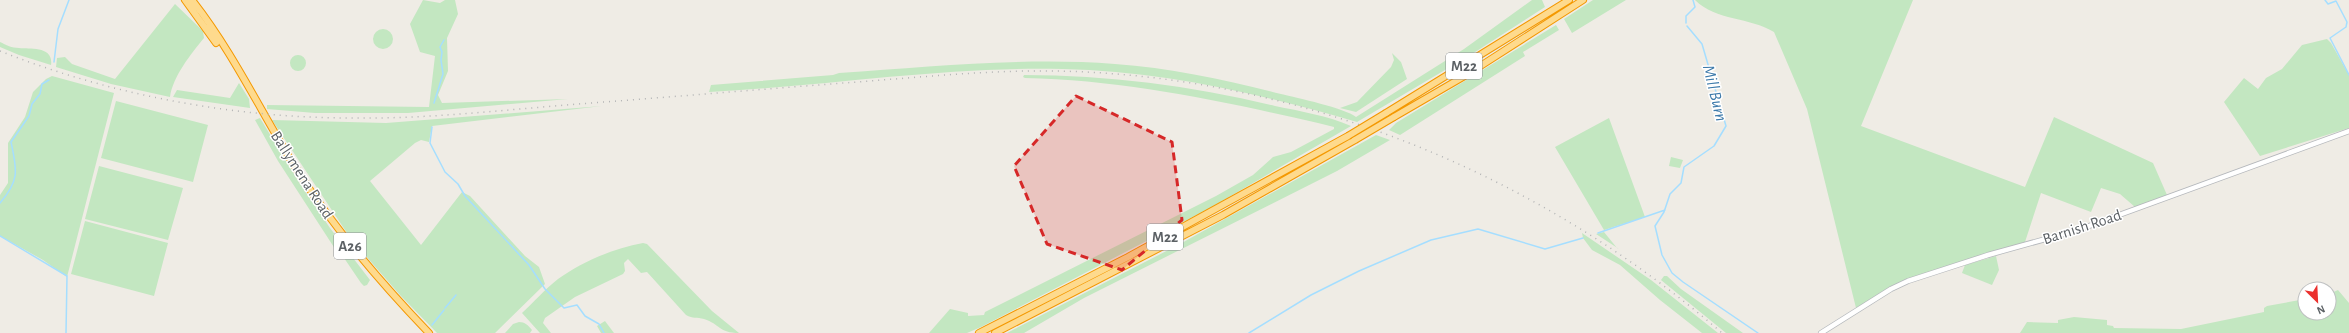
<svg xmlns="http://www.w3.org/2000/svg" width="2349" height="333" viewBox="0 0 2349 333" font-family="'Alegreya Sans',sans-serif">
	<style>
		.green { fill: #c3e7c1 }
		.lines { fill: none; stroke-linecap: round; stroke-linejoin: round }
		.stream { stroke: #a5deff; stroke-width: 1.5 }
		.minor-casing { stroke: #b5b8bc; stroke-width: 6 }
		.highway-casing { stroke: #f49800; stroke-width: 8 }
		.minor { stroke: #fff; stroke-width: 4.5 }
		.highway { stroke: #feda8d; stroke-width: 6 }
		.rail { stroke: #b3b4b5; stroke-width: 1.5; stroke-dasharray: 1 5; stroke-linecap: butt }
		.highway-bridge-casing { stroke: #f49800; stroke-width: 8; stroke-linecap: butt }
		.highway-bridge { stroke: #feda8d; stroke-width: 6 }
		.marked { fill: #d62828; fill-opacity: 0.2; stroke: #d62828; stroke-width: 3; stroke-dasharray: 8 5; stroke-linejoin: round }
		.labels { text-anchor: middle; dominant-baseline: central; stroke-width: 3; stroke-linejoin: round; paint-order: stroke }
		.shield { fill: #fff; stroke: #8d9093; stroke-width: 1 }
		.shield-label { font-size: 15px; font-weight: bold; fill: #5c6165 }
		.street-label { font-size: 16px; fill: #5c6165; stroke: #fff }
		.water-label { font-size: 17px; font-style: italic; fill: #3d7aaa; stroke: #fff }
	</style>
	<rect width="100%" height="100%" fill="#efece5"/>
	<path class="green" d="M423,0L440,3L445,0H455L458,14L447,38L448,71L438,95L442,103L568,99L408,113H315L267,109V105L429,107L435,56L420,52L410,24Z
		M1532,0H1542L1545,7L1472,54L1357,122C1262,94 1163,71 1063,69C945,66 827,86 709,92L711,85L833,75L839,73C931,67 1023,57 1115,64C1171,68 1227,80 1281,94C1297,98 1345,108 1356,117L1464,49Z
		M1593,0H1626L1572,33L1564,19Z
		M1695,0H1913L1861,126L2025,187L2054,117L2153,163L2167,195L2135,207L2120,194L2101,188L2091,212L2041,193L2025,242L1904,280L1856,308L1807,109L1774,32C1750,17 1716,21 1695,0Z
		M175,4L203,31L204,38C191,54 173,76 170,97L111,84L56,67L57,58L65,57L72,64L115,79Z
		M1556,25L1559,30L1523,52L1525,56L1400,135L1389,130L1396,123Z
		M373 39a10 10 0 1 1 20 0a10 10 0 1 1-20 0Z
		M2327,39L2331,43L2349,75V128L2260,156L2224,102L2244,78L2258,89L2266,78L2282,69L2302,45Z
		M0,42C6,45 12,48 19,48C30,49 54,46 51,65L19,55L0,47Z
		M1392,53L1401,62L1407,79L1356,112L1340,108L1357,102L1391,67L1394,60Z
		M290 63a8 8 0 1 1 16 0a8 8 0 1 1-16 0Z
		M1024,75C1109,75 1192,86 1275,106C1300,111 1328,116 1351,126L1210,208L981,327L967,333H929L950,309L968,313V316L984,315L985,312L1216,196L1253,175L1273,157L1291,152L1334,129V127L1318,123C1222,101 1124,80 1025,78L1023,77Z
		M52,76L114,93L67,277L43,260L0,236V195L8,183V143L25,117L33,92L46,79Z
		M239,83L249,99L250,108L173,97L177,90L230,98Z
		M116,101L208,125L193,182L101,158Z
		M602,106L432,126L429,142L421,140L415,143L370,181L421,245L462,192L470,196L525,256L539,267L545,284L495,333H437L400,295L351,239L272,120L386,123Z
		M260,118L300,184L330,228L370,280L367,285L364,286L361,283L342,255H339L278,161L255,120Z
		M1609,118L1645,217L1604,230L1555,147Z
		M1376,135L1390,140L1337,171L1084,298L1024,333H1007L1180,244Z
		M1671,157L1683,160L1680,168L1669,166Z
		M99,166L183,188L168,240L85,219Z
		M85,221L168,243L154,296L71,274Z
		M1604,232L1617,248L1619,249L1596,234Z
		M1582,233L1651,280L1718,333H1702L1660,300L1620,265L1592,250L1583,238Z
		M643,243L647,244L712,311L739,333C719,333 720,324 704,319C697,317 693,319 686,315L647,272L641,273L628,259L624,263L625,271L623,274L575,297L545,318L543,323L551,333H540L522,313C534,302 545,289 558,279C582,262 614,248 643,243Z
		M1996,256L1999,270L1992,285L1962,273L1965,265Z
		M1664,276H1667L1681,289L1743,333H1726L1661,280Z
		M2338,290L2349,303V333H2020L2027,322L2058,323V320L2074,317L2107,320V325L2113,326L2114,328L2181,329L2264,312V308L2267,306L2305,299V313H2329V294Z
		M605,321L614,333H601L597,326Z
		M519,322C525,322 528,325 532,330L530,333H505L513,324Z"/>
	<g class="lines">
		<path class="stream" d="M2325,0L2328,4L2336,1L2347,22L2346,27L2330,38L2349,75
			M1686,23V16L1695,7L1693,0
			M1687,26L1702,44L1726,126L1714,146L1684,167L1681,183L1670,194L1664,212L1655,226L1662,255L1672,273L1683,282L1758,333
			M54,62L58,29L69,0
			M434,103L443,74L441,60L442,52L440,47L444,40
			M432,127L430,143L445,172L458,184L465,196L529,265L545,289L564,308L577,305L585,316L599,324L604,333
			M0,203C20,180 17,170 11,142L29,116L32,104L40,94L42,84L49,80
			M1598,233L1665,210
			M0,236L67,276L66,333
			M445,308L456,295
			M432,325L444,310
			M1249,333L1311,295L1359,271L1431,240L1478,229L1545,249L1583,238"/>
		<defs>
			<path id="minor" d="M1821,333L1891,289L1908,281L1988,255L2078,230L2349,131"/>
			<path id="highway" d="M185,0L216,43
				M192,0C233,52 262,114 297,170C335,230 380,282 429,333
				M1386,113L1569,0
				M1394,117L1468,74L1583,0
				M979,333L1128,257L1348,136
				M995,333L1223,215L1355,140"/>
		</defs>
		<use href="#minor" class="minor-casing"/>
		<use href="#highway" class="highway-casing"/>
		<use href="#minor" class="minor"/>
		<use href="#highway" class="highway"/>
		<path class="rail" d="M0,51C111,95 233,118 353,118C428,119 503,110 578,104C671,97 764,89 857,82C923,77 989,70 1055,71C1299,75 1539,174 1722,333"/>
		<defs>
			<path id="highway-bridge" d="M1348,136L1386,113
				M1355,140L1394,117"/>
		</defs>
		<use href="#highway-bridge" class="highway-bridge-casing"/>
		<use href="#highway-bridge" class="highway-bridge"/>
	</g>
	<path class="marked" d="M1076,96L1172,142L1182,220L1122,270L1047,244L1014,166Z"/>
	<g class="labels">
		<g class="shield">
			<rect x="1446" y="53" width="36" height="26" rx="3"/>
			<rect x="1147" y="224" width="36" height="26" rx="3"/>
			<rect x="334" y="233" width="32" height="26" rx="3"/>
		</g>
		<g class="shield-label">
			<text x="1464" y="66">M22</text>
			<text x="1165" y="237">M22</text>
			<text x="350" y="246">A26</text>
		</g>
		<g class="street-label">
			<text transform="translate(302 175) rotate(57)">Ballymena Road</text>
			<text transform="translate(2082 227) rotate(-18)">Barnish Road</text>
		</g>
		<g class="water-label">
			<text transform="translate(1715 93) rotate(76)">Mill Burn</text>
		</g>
	</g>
	<g transform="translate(2317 301) rotate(156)"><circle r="19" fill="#ffffff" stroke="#bec0c1"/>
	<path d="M0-3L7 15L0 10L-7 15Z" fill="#eb312e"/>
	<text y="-6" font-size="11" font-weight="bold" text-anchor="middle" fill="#5c6165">N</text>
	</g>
</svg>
